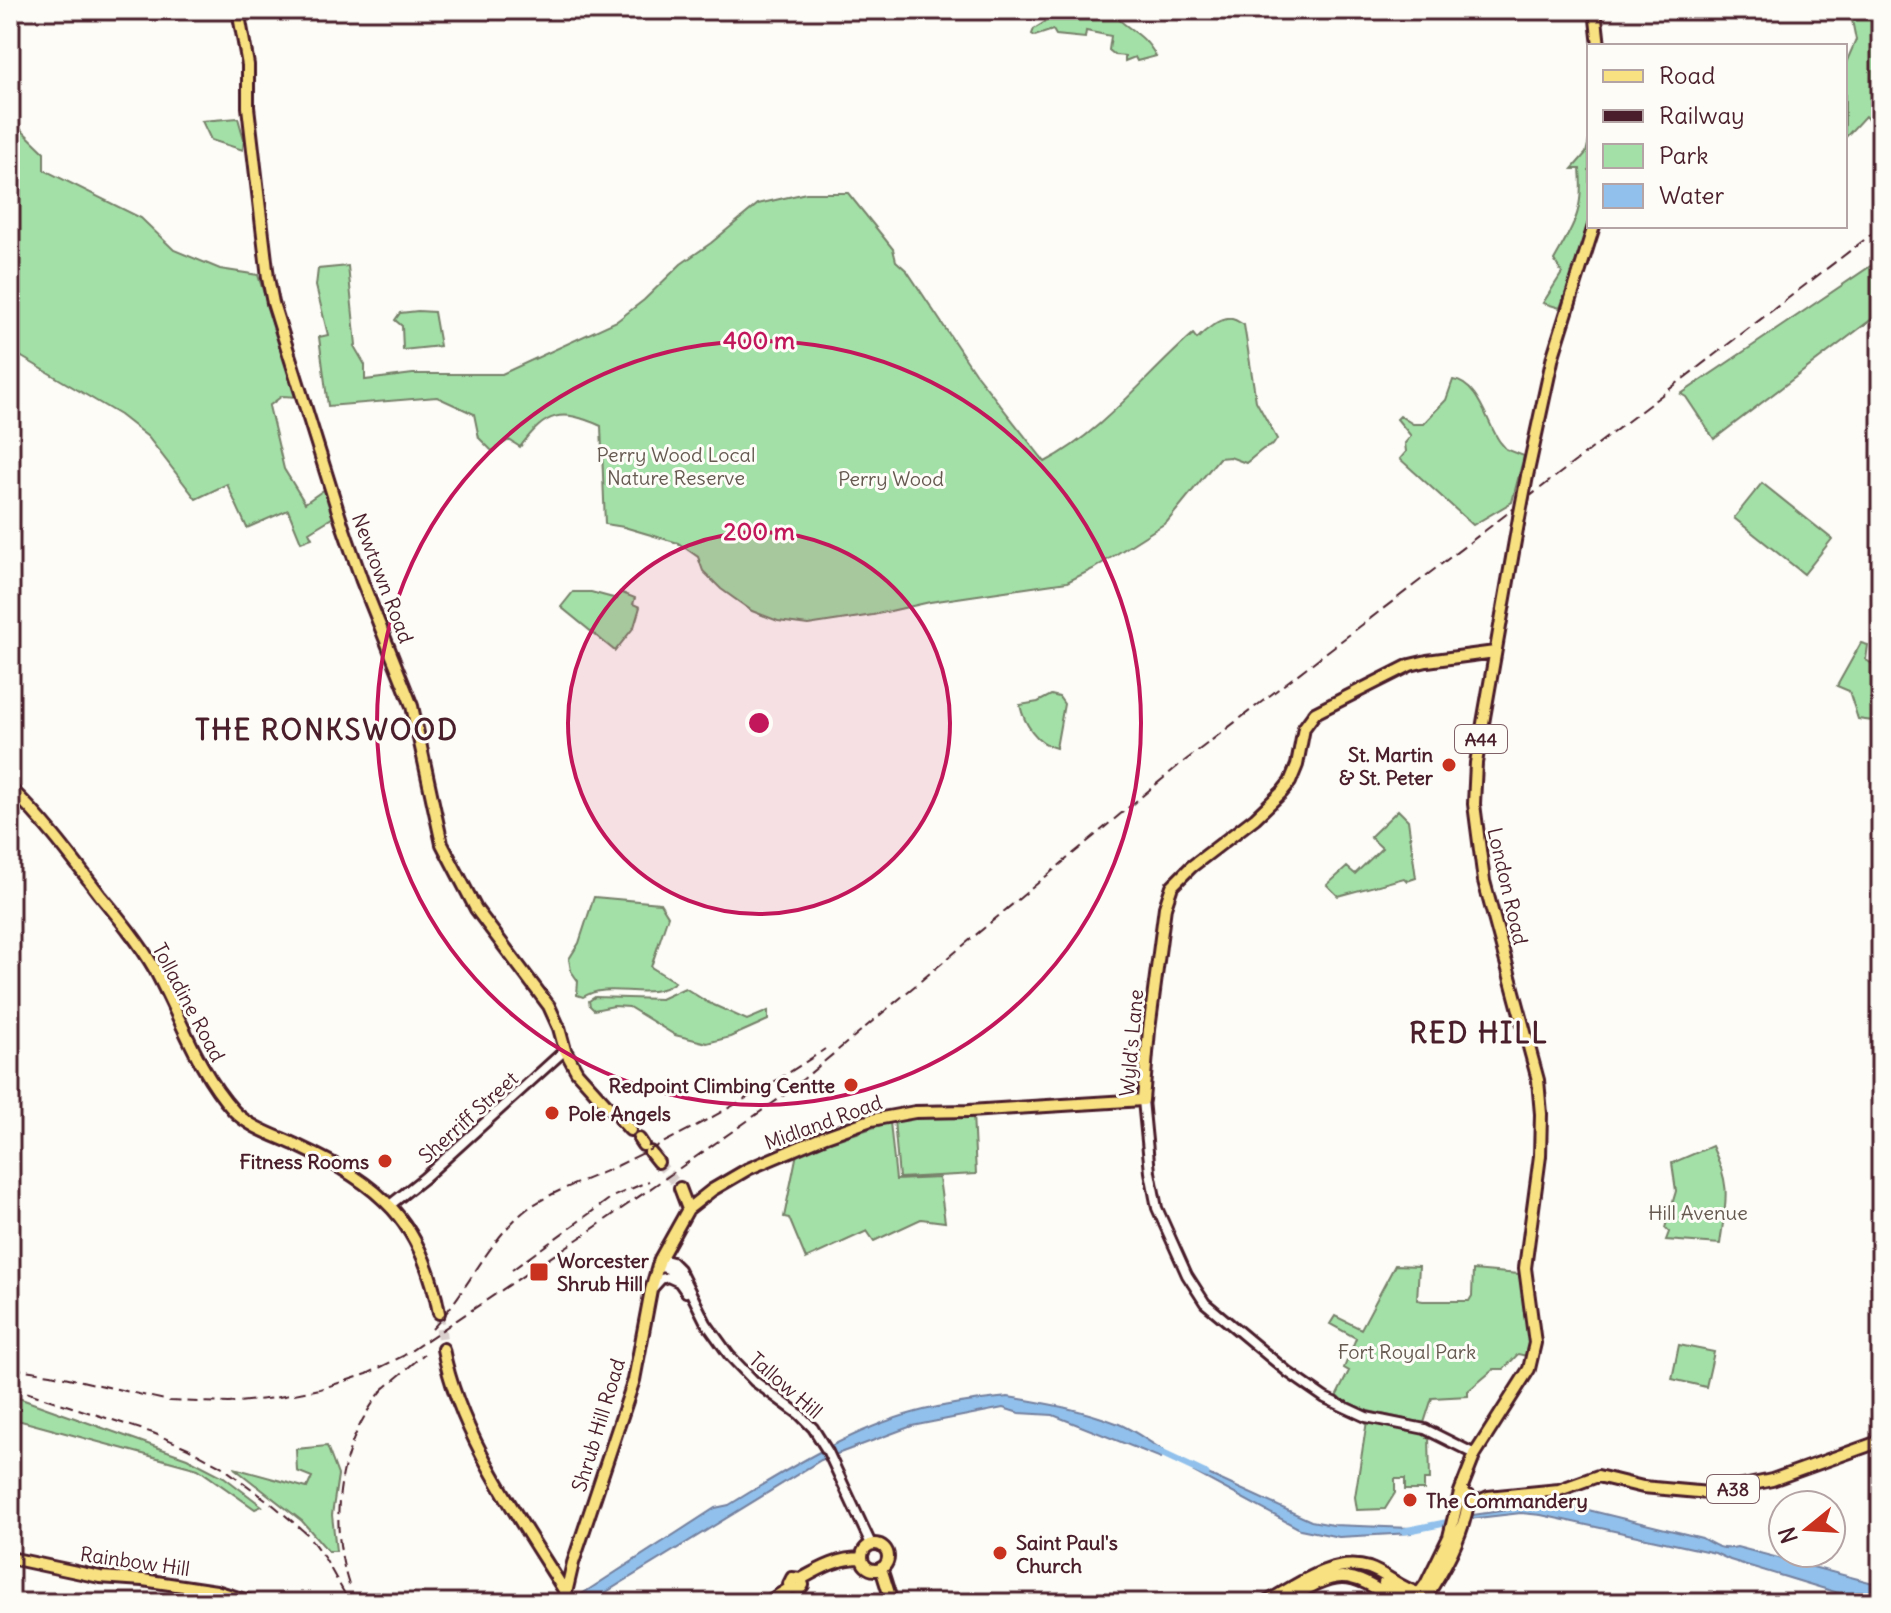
<svg xmlns="http://www.w3.org/2000/svg" width="1891" height="1613" viewBox="0 0 1891 1613" font-family="Delius,sans-serif">
	<style>
		.green { fill: #a3e0a7; stroke: #768069; stroke-width: 2 }
		.water { fill: #90c0eb; stroke: #74809e; stroke-width: 2 }
		.lines { fill: none; stroke-linecap: round; stroke-linejoin: round }
		.canal { stroke: #90c0eb; stroke-width: 7 }
		.major-tunnel { stroke: #d9d0ce; stroke-width: 10; stroke-dasharray: 10 5; stroke-linecap: butt }
		.minor-casing { stroke: #4a1f2b; stroke-width: 14 }
		.major-casing { stroke: #4a1f2b; stroke-width: 16 }
		.minor { stroke: #fdfcf7; stroke-width: 8 }
		.major { stroke: #f8e181; stroke-width: 10 }
		.rail { stroke: #4a1f2b; stroke-width: 2; stroke-dasharray: 12 6; stroke-linecap: butt }
		.major-bridge-casing { stroke: #4a1f2b; stroke-width: 16; stroke-linecap: butt }
		.major-bridge { stroke: #f8e181; stroke-width: 10 }
		.ring { fill: none; stroke: #c2185b; stroke-width: 4 }
		.poi-dot { fill: #c8321e; stroke: #fdfcf7; stroke-width: 3 }
		.labels { text-anchor: middle; dominant-baseline: central; stroke-width: 6; stroke-linejoin: round; paint-order: stroke }
		.shield { fill: #fdfcf7; stroke: #806168; stroke-width: 2 }
		.shield-label { font-size: 18px; font-weight: bold; fill: #4a1f2b }
		.park-label { font-size: 20px; fill: #655950; stroke: #fdfcf7 }
		.street-label { font-size: 20px; fill: #4a1f2b; stroke: #fdfcf7 }
		.poi-label { font-size: 20px; font-weight: bold; fill: #4a1f2b; stroke: #fdfcf7; text-anchor: start }
		.district-label { font-size: 28px; font-weight: bold; letter-spacing: 2px; fill: #4a1f2b; stroke: #fdfcf7 }
		.centre { fill: #c2185b; stroke: #fdfcf7; stroke-width: 4 }
		.ring-label { font-size: 24px; text-anchor: middle; font-weight: bold; fill: #c2185b; stroke: #fdfcf7; stroke-width: 6; stroke-linejoin: round; paint-order: stroke }
	</style>
	<rect width="100%" height="100%" fill="#fdfcf7"/>
	<filter id="ink" filterUnits="userSpaceOnUse"><feTurbulence type="fractalNoise" baseFrequency=".0125" numOctaves="2"/><feDisplacementMap in="SourceGraphic" scale="16" xChannelSelector="R" yChannelSelector="G"/><feConvolveMatrix kernelMatrix="1 2 1 2 8 2 1 2 1" color-interpolation-filters="sRGB"/></filter>
	<g filter="url(#ink)">
		<path class="green" d="M1051,10H1110C1126,31 1142,30 1156,56L1137,61L1135,57L1125,61V56L1115,55L1109,50L1111,36L1086,31L1085,38L1056,35L1053,30L1035,36L1032,34L1034,29L1053,17Z
			M1851,15L1881,16V136L1865,116L1845,138V65L1856,40Z
			M238,118L244,139L243,150L211,140L202,121Z
			M10,119L44,152V170L141,218L174,250L220,269L258,275L297,397L282,396L269,406L284,469L305,503L325,489L335,516L309,532L312,538L301,542L288,510L247,528L227,484L196,499L148,437L120,415L10,350Z
			M1589,140V218L1579,255L1560,308L1543,303L1562,273L1554,260C1574,224 1584,212 1580,169H1572L1586,153Z
			M806,193H848L893,249L896,261L907,271L975,373L1045,462C1104,431 1144,377 1193,334L1197,339C1204,331 1221,317 1232,319C1237,320 1240,323 1244,325L1256,401L1277,439L1273,445L1263,449L1246,463L1230,457L1219,458L1167,522L1093,569L1067,582L930,602L873,615L808,625L778,621L752,611L721,589L703,571L698,557L678,543L624,527L605,524L601,426C561,408 546,412 520,447L509,440L492,451L479,438L474,414L437,397L328,406L319,337L328,335L316,286L318,269L348,266L356,345L354,346L365,365V380L413,374H502L617,321L644,300L681,264L711,243L758,204Z
			M1881,259V312L1714,439L1686,397L1681,394Z
			M418,311L434,312L440,346L403,350L402,326L395,320L400,313Z
			M1453,380C1479,383 1487,424 1500,442L1506,449L1524,456L1512,502L1473,525L1400,459L1406,452L1405,443L1411,436L1397,419L1400,416L1413,424H1423L1446,400Z
			M1762,483L1832,539L1804,574L1734,518Z
			M573,592H591L617,599L620,592L635,598L633,604L640,607L634,627L615,651L561,607Z
			M1861,643L1868,645L1866,660L1881,669V722L1858,719L1849,691L1837,686Z
			M1051,695L1059,697L1064,704L1056,748C1036,743 1024,723 1020,705L1038,702Z
			M1398,810L1408,820L1416,878L1407,881L1404,878L1338,896L1327,885L1347,867L1355,874L1382,848L1370,837Z
			M594,897L660,903L668,916L651,967L675,982C650,1003 610,980 583,997L577,995L578,981L571,971L569,959L579,943Z
			M685,988L707,1002L747,1020L768,1011V1020L730,1037L707,1043L675,1035L629,1007L614,1006L594,1010L590,1006L589,1001L595,997L661,999Z
			M973,1113L976,1174L899,1178L894,1120Z
			M890,1122L896,1180L939,1178L945,1222L921,1219L874,1241L867,1231L806,1259L789,1218L784,1217L797,1153Z
			M1712,1146C1732,1188 1726,1200 1720,1244L1666,1240L1669,1232L1665,1228L1676,1191L1672,1163Z
			M1395,1265L1419,1266L1417,1300L1423,1301H1469L1472,1296L1473,1270L1519,1274C1524,1301 1533,1328 1527,1356L1518,1354L1504,1369H1494L1468,1391V1396L1432,1398L1424,1423L1368,1411L1336,1397L1349,1371L1344,1368L1356,1338L1330,1324L1335,1316L1361,1329Z
			M1679,1345L1714,1352L1706,1387L1672,1379Z
			M10,1395L187,1458L224,1477L262,1506L255,1509L198,1469L10,1418Z
			M1367,1421L1429,1435L1430,1480H1424V1490H1405V1479H1395V1493L1385,1509L1357,1510L1355,1497Z
			M327,1446L338,1475L332,1515L336,1551H328L302,1521L234,1468L307,1488L312,1477L297,1471L296,1449Z"/>
		<path class="water" d="M1008,1397C1046,1403 1083,1410 1119,1424C1134,1430 1149,1442 1163,1450L1161,1458L1053,1415L1019,1413L1003,1408L912,1426L821,1460L598,1597L581,1603H568L715,1508L729,1505C784,1471 854,1428 916,1412C946,1404 977,1400 1008,1397Z
			M1197,1469L1311,1521L1333,1525L1411,1528V1533L1339,1537L1300,1529L1194,1472Z
			M1549,1504L1572,1506L1702,1538C1714,1545 1722,1551 1737,1547L1881,1585V1603H1871L1730,1560L1715,1553L1541,1515L1521,1513L1460,1520L1473,1515Z"/>
		<g class="lines">
			<path class="canal" d="M1155,1450L1206,1474
				M1405,1531L1455,1521"/>
			<path class="major-tunnel" d="M658,1162L680,1188
				M439,1313L443,1349"/>
			<defs>
				<path id="minor" d="M1143,1100L1150,1172L1157,1208L1187,1275L1205,1303L1289,1373L1325,1398L1366,1417L1425,1429L1475,1454
					M390,1205L424,1178L565,1050
					M660,1259L672,1262L679,1269L706,1323L729,1355L754,1381L799,1414L813,1428L828,1452L871,1544
					M658,1266L668,1269L683,1280
					M651,1290L661,1279L668,1277L679,1282L686,1292"/>
				<path id="major" d="M238,10L248,65V107L268,278L273,303L341,521L362,581L412,706L442,844L476,909L549,1006L559,1028L565,1050L577,1072L613,1112
					M1595,10L1599,46
					M1527,476L1553,356L1594,226
					M10,788C44,820 72,858 100,895C119,918 139,942 154,968C181,1017 196,1069 234,1111C250,1128 277,1136 298,1146C380,1184 422,1221 439,1313
					M621,1120L630,1130
					M639,1139L643,1145
					M650,1152L658,1162
					M680,1188L688,1209
					M443,1349C460,1439 525,1526 572,1603
					M1462,1489L1469,1499L1479,1501L1488,1497L1559,1490L1598,1476L1643,1487L1709,1493L1772,1480L1881,1441
					M862 1557a13 13 0 1 1 26 0a13 13 0 1 1-26 0Z
					M10,1558L100,1577L143,1580L216,1591L254,1603
					M881,1568L892,1603
					M801,1579C821,1568 838,1558 862,1558
					M1384,1583L1410,1603
					M566,1593L573,1563L634,1380L651,1290L660,1259L688,1209L712,1190L748,1169L826,1136L871,1120L915,1112L969,1111L1143,1100L1149,1030L1165,907L1172,886L1191,867L1255,818L1282,792L1290,782L1297,765L1304,728L1315,713L1410,665L1427,661L1495,652
					M766,1603L790,1588L800,1589L803,1585L801,1579L792,1578L789,1584L790,1588
					M1265,1603C1296,1586 1332,1557 1369,1568C1387,1574 1400,1589 1419,1593
					M1282,1603C1336,1572 1344,1565 1398,1603
					M1412,1603L1426,1584L1449,1537L1460,1492L1475,1454L1529,1369L1535,1343L1525,1268L1540,1156L1541,1114L1538,1080L1484,881L1474,804L1476,763L1519,518
					M1422,1603C1443,1571 1465,1534 1469,1496"/>
			</defs>
			<use href="#minor" class="minor-casing"/>
			<use href="#major" class="major-casing"/>
			<use href="#minor" class="minor"/>
			<use href="#major" class="major"/>
			<path class="rail" d="M512,1270L612,1197L649,1181
				M432,1329C467,1293 487,1241 526,1210C553,1190 588,1180 619,1165C686,1132 764,1091 825,1049
				M10,1368L51,1374L169,1401L229,1403L274,1398L320,1389L367,1374L403,1356L581,1237L783,1096L1178,766L1881,227
				M10,1387L153,1433L188,1448L221,1466L272,1504L307,1534L325,1559L350,1603
				M380,1392L424,1354
				M349,1585C327,1518 339,1440 386,1386"/>
			<defs>
				<path id="major-bridge" d="M1519,518L1527,476"/>
			</defs>
			<use href="#major-bridge" class="major-bridge-casing"/>
			<use href="#major-bridge" class="major-bridge"/>
		</g>
	</g>
	<circle cx="759" cy="723" r="191" fill="#c2185b" fill-opacity=".12"/>
	<g class="ring">
		<circle cx="759" cy="723" r="191"/>
		<circle cx="759" cy="723" r="382"/>
	</g>
	<g class="poi-dot">
		<circle cx="1449" cy="765" r="8"/>
		<circle cx="851" cy="1085" r="8"/>
		<circle cx="552" cy="1113" r="8"/>
		<circle cx="385" cy="1161" r="8"/>
		<rect x="529" y="1262" width="20" height="20" rx="4"/>
		<circle cx="1410" cy="1500" r="8"/>
		<circle cx="1000" cy="1553" r="8"/>
	</g>
	<g class="labels">
		<g class="shield">
			<rect x="1455" y="725" width="52" height="28" rx="6"/>
			<rect x="1707" y="1475" width="52" height="28" rx="6"/>
		</g>
		<g class="shield-label">
			<text x="1481" y="739">A44</text>
			<text x="1733" y="1489">A38</text>
		</g>
		<g class="park-label">
			<text x="676" y="454">Perry Wood Local<tspan x="676" dy="23">Nature Reserve</tspan></text>
			<text x="891" y="478">Perry Wood</text>
			<text x="1698" y="1212">Hill Avenue</text>
			<text x="1407" y="1351">Fort Royal Park</text>
		</g>
		<g class="street-label">
			<text transform="translate(383 578) rotate(69)">Newtown Road</text>
			<text transform="translate(1508 886) rotate(77)">London Road</text>
			<text transform="translate(189 1002) rotate(62)">Tolladine Road</text>
			<text transform="translate(1131 1043) rotate(-85)">Wyld's Lane</text>
			<text transform="translate(468 1117) rotate(-42)">Sherriff Street</text>
			<text transform="translate(823 1122) rotate(-20)">Midland Road</text>
			<text transform="translate(786 1385) rotate(41)">Tallow Hill</text>
			<text transform="translate(598 1425) rotate(-73)">Shrub Hill Road</text>
			<text transform="translate(135 1561) rotate(8)">Rainbow Hill</text>
		</g>
		<g class="poi-label">
			<text x="1433" y="754" text-anchor="end">St. Martin<tspan x="1433" dy="23">&amp; St. Peter</tspan></text>
			<text x="835" y="1085" text-anchor="end">Redpoint Climbing Centte</text>
			<text x="568" y="1113">Pole Angels</text>
			<text x="369" y="1161" text-anchor="end">Fitness Rooms</text>
			<text x="557" y="1260">Worcester<tspan x="557" dy="23">Shrub Hill</tspan></text>
			<text x="1426" y="1500">The Commandery</text>
			<text x="1016" y="1542">Saint Paul's<tspan x="1016" dy="23">Church</tspan></text>
		</g>
		<g class="district-label">
			<text x="327" y="730">THE RONKSWOOD</text>
			<text x="1479" y="1033">RED HILL</text>
		</g>
	</g>
	<circle cx="759" cy="723" r="12" class="centre"/>
	<g class="ring-label">
		<text x="759" y="349">400 m</text>
		<text x="759" y="540">200 m</text>
	</g>
	<rect width="1891" height="1613" fill="none" stroke="#fdfcf7" stroke-width="40"/>
	<rect x="20" y="20" width="1851" height="1573" fill="none" stroke="#4a1f2b" stroke-width="3" filter="url(#ink)"/>
	<rect x="1587" y="44" width="260" height="184" fill="#fdfcf7" stroke="#b5a4a5" stroke-width="2"/>
	<rect x="1603" y="70" width="40" height="12" fill="#f8e181" stroke="#b5a4a5" stroke-width="2"/>
	<text x="1659" y="84" font-size="24" fill="#4a1f2b">Road</text>
	<rect x="1603" y="110" width="40" height="12" fill="#4a1f2b" stroke="#b5a4a5" stroke-width="2"/>
	<text x="1659" y="124" font-size="24" fill="#4a1f2b">Railway</text>
	<rect x="1603" y="144" width="40" height="24" fill="#a3e0a7" stroke="#b5a4a5" stroke-width="2"/>
	<text x="1659" y="164" font-size="24" fill="#4a1f2b">Park</text>
	<rect x="1603" y="184" width="40" height="24" fill="#90c0eb" stroke="#b5a4a5" stroke-width="2"/>
	<text x="1659" y="204" font-size="24" fill="#4a1f2b">Water</text>
	<g transform="translate(1807 1529) rotate(252)"><circle r="38" fill="#fdfcf7" stroke="#b5a4a5" stroke-width="2"/>
	<path d="M0-6L14 30L0 20L-14 30Z" fill="#c8321e"/>
	<text y="-12" font-size="22" font-weight="bold" text-anchor="middle" fill="#4a1f2b">N</text>
	</g>
</svg>
